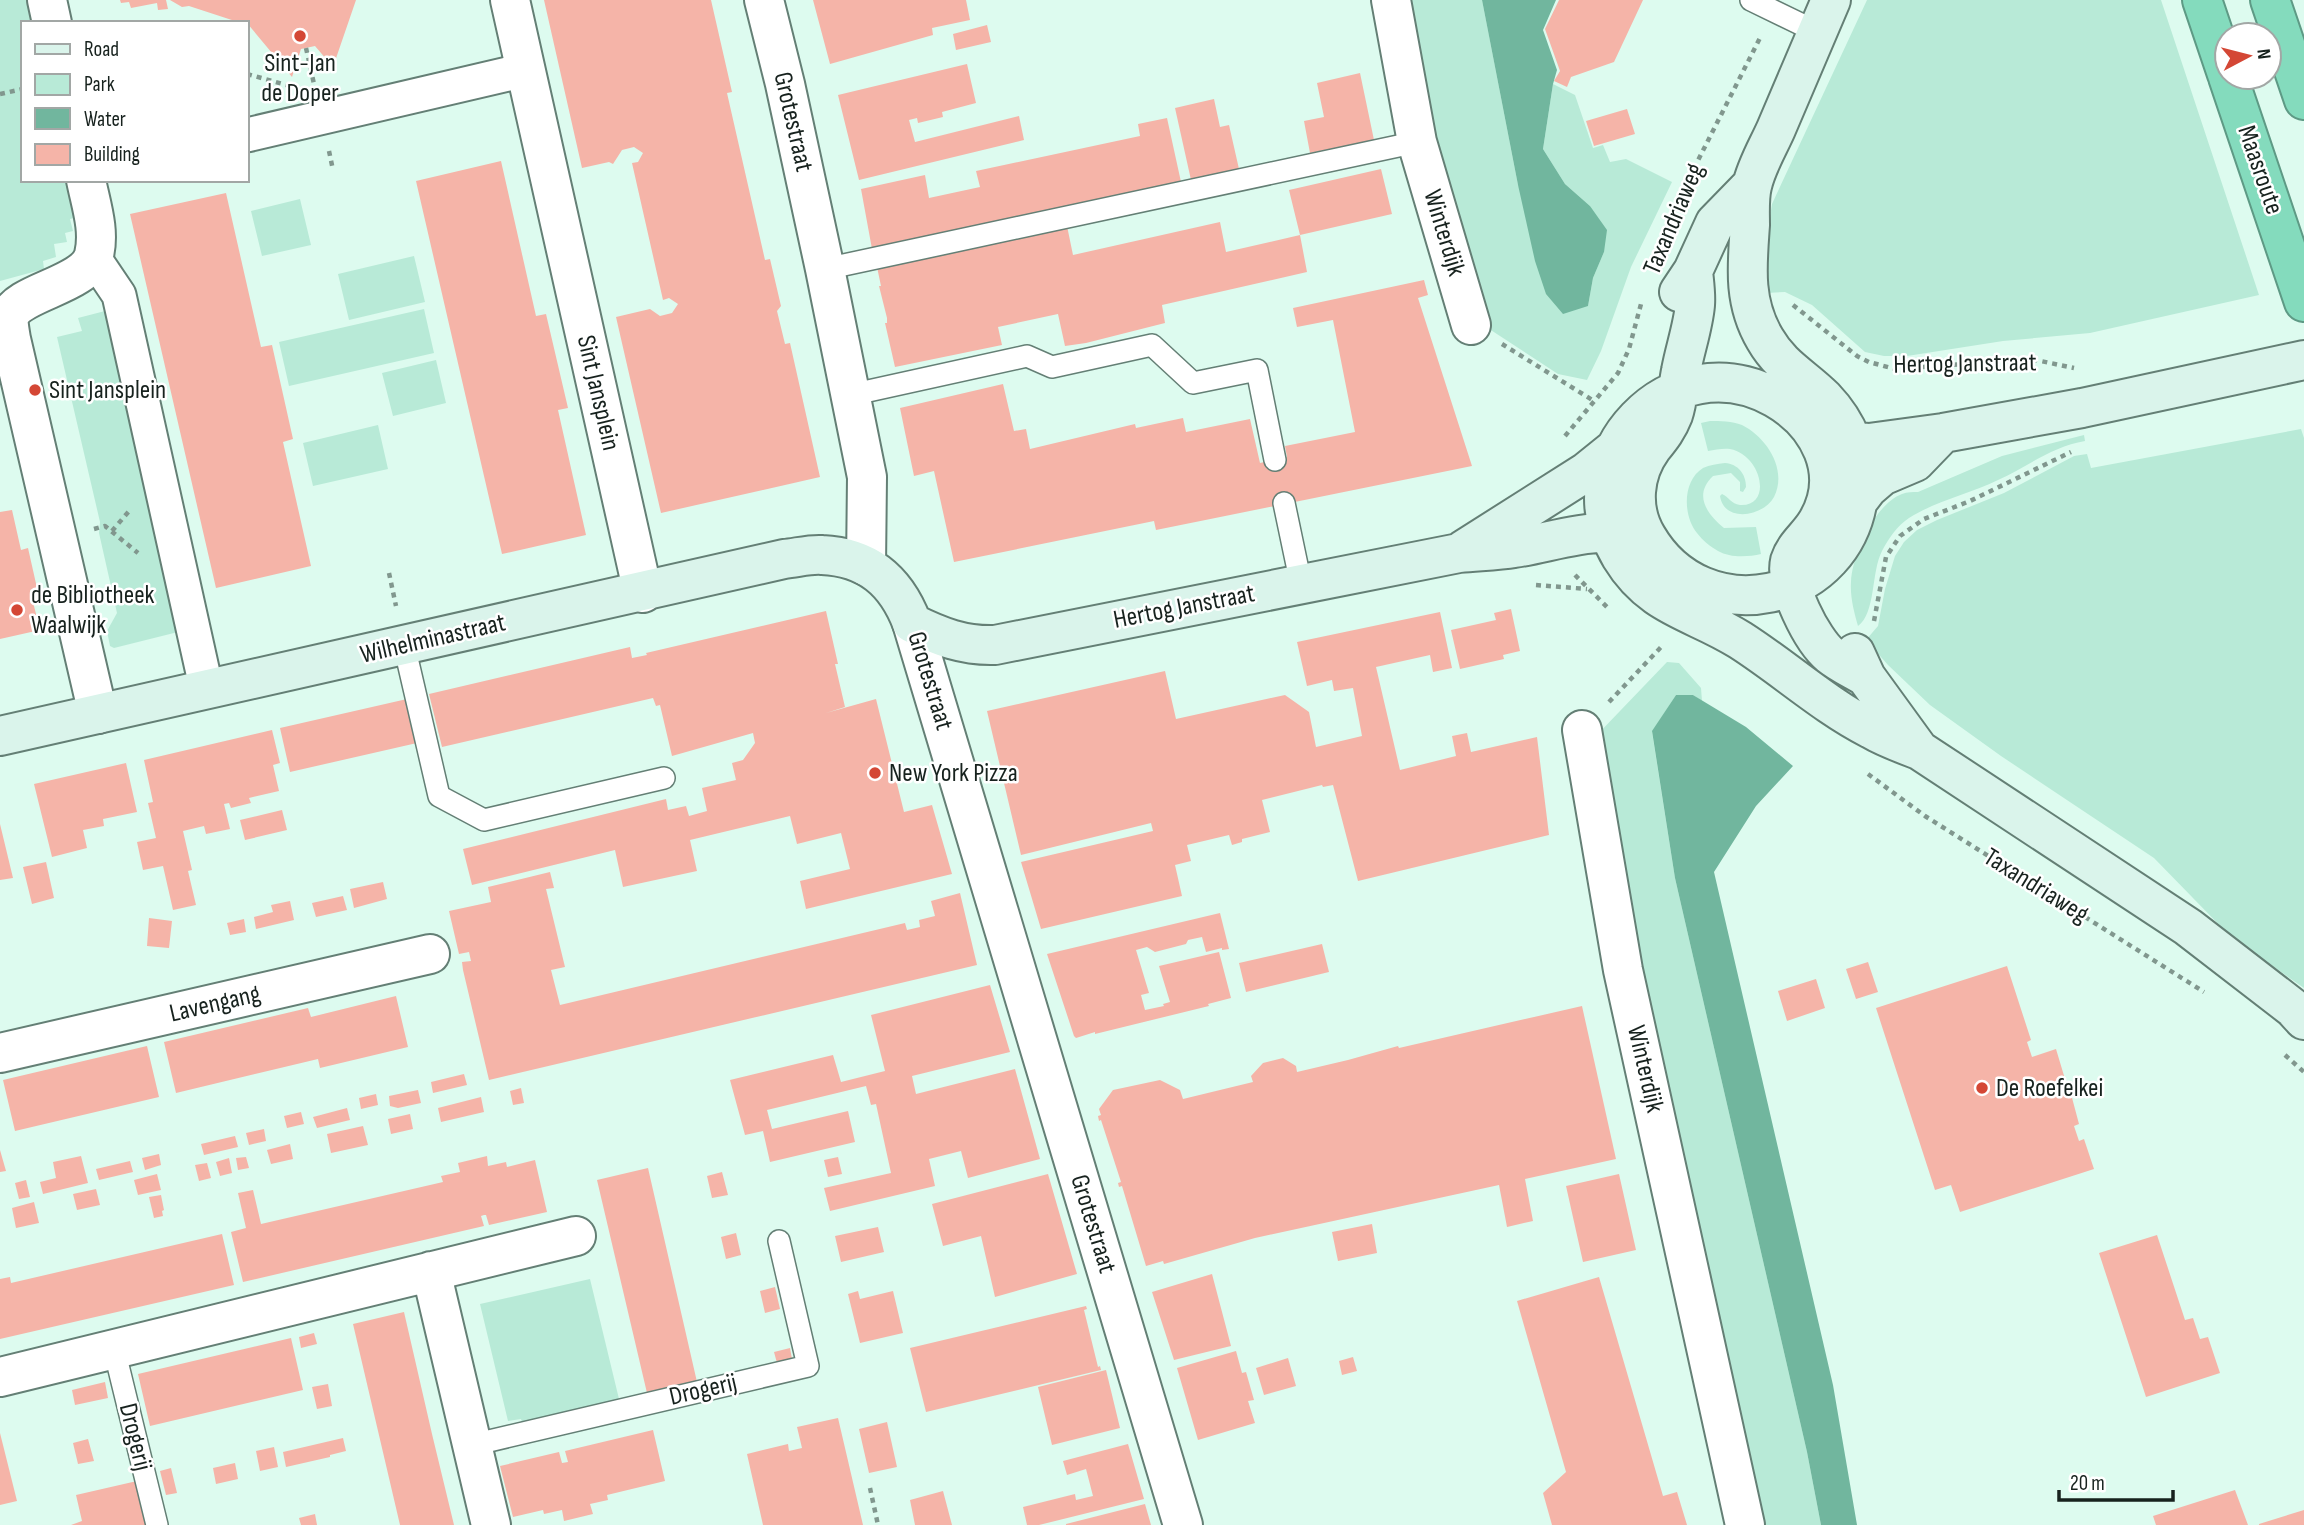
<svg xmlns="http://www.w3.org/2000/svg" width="2304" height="1525" viewBox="0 0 2304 1525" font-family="'Sofia Sans Condensed',sans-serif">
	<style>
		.green { fill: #b8ead7 }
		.water { fill: #71b69e }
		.building { fill: #f5b4a8 }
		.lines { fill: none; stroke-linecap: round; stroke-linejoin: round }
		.service-casing { stroke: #647f75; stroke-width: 24 }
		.pedestrian-casing { stroke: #647f75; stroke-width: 37 }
		.minor-casing { stroke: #647f75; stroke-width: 42 }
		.secondary-casing { stroke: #647f75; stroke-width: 42 }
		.motorway-casing { stroke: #5e9a85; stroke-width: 42 }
		.path { stroke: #81978e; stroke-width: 4.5; stroke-dasharray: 5 5; stroke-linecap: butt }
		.service { stroke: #fff; stroke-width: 21 }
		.pedestrian { stroke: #fff; stroke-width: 33 }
		.minor { stroke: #fff; stroke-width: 38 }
		.secondary { stroke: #daf4eb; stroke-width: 38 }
		.motorway { stroke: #84dbbd; stroke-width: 38 }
		.poi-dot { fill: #d44735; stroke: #fff; stroke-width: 2.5 }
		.labels { text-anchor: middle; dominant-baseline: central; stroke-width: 5; stroke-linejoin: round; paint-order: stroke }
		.poi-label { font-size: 26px; fill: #17221e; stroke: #fff; text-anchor: start }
		.street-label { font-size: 26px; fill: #17221e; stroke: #fff }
	</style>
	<rect width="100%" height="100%" fill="#ddfbef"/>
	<path class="green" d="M0,0H33L38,23H23V180H71L78,217L70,219L73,231L65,233L67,242L54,244L56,257L43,261L44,269L0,281Z
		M1400,0H1482L1518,185L1588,306L1593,278L1604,252L1590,206L1565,184L1543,149L1553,84L1575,95L1593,148L1603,145L1610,162L1626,159L1672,182L1631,267L1601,351L1587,380L1558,374L1477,321Z
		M1867,0H2161L2259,295L2090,333L2003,341L1907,356H1884L1865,352L1812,305L1785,292L1766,293L1764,253L1772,204Z
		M300,199L311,245L262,256L251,211Z
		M414,256L425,302L349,320L338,274Z
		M424,309L434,353L289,386L279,342Z
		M105,311L178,632L114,648L110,646L107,631L117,613L99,533L100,522L57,337L82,331L78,318Z
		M436,360L446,403L393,416L382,373Z
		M1710,421C1720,421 1732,421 1742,425C1766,437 1788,469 1774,497C1763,517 1724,523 1720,496L1722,494C1729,497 1731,504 1740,505C1773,507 1762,455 1730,449C1723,448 1715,450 1708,451L1701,423Z
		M378,425L388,469L313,486L303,443Z
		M2301,429L2304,438V988L2231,937L2154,858L2001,756L1930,705L1888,665L1866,640L1878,626L1885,589L1895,556L1904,542L1917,530L1937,520L2004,493L2074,456L2087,454L2091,468Z
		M2084,435L2085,441C2053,446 2027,467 1998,480C1969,494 1936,501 1909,518C1897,526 1888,539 1882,551C1871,572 1876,613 1858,626C1854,612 1850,597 1851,582C1852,555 1875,504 1902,494C1907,492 1913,492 1918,492L2002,456Z
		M1725,463C1738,464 1746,474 1746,487L1743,492L1740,491V482L1731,473L1713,476C1693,495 1707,514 1724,528L1756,527L1761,554C1748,557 1730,558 1718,551C1711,547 1702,540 1697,533C1683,516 1682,481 1703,468C1710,465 1717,464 1725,463Z
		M1667,662L1679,663L1701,688L1702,701L1693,695H1676L1652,732L1675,878L1807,1452L1821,1525H1760L1595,748L1596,736Z
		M590,1279L619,1399L522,1422L521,1419L508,1421L480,1304Z"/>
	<path class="water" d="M1482,0H1556L1543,30L1557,70L1553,84L1543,149L1565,184L1590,206L1607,230L1604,252L1593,278L1588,306L1563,314L1546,294L1535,261L1518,185Z
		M1676,695H1693L1746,727L1793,766L1756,806L1714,872L1833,1385L1857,1525H1821L1807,1452L1675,878L1652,731Z"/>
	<path class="building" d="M120,0H166L168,9L158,10L157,3L131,8L129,2L121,3Z
		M170,0H356L333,67L315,46L301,49L292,77L247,23H241L189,6L182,7Z
		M544,0H711L732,92L727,93L765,260L770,259L781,306L777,311L785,344L790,343L820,477L661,513L616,317L650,309L660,316L672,313L678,304L669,298L663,300L632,163L638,162L643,153L634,147L622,150L613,164L609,162L582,168Z
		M813,0H966L970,20L932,28L933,35L830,64Z
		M1559,0H1643L1614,62L1571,77L1567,87L1554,81L1560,71L1545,29Z
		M987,25L991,42L956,50L953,34Z
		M967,64L976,103L942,112L943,117L918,123L917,118L909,120L915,142L1019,116L1024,140L859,180L838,95Z
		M1360,73L1374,140L1310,153L1304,121L1324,117L1317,83Z
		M1214,99L1220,127L1229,125L1239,169L1191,180L1175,108Z
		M1627,109L1635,134L1594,146L1586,121Z
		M1167,118L1181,182L872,249L861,189L925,175L929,198L980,187L976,171L1140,136L1138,124Z
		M501,161L536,316L546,314L568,408L558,410L586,535L502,554L416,181Z
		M1381,169L1392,214L1300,235L1307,272L1162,305L1165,323L1086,343L1065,346L1058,314L998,327L1002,345L895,367L885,323H887V318L879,286H881L877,267L1067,226L1073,255L1220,222L1226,252L1300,235L1289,190Z
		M226,193L261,347L272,345L293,439L283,442L311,566L216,588L130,214Z
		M1424,280L1428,295L1418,298L1472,466L1156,530L1154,521L954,562L934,471L914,476L900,408L1003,384L1014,431L1026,429L1030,449L1135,424L1136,428L1183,418L1186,432L1250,419L1260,463L1287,457L1285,446L1355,432L1333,320L1297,327L1293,308Z
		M12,510L21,550L28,548L37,588L30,590L40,630L0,639V512Z
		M1511,609L1520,651L1503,655L1504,659L1460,669L1451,630L1496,620L1494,613Z
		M826,611L838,664H835L845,707L826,713L876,699L904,812L932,805L952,874L806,909L800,881L850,869L841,833L797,844L790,816L690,840L697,871L623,887L615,850L472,885L463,849L666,799L668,810L686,806L689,816L707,811L702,788L736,780L732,763L743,760L755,743L753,733L672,756L660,705L656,706L653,698L442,747L429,694L630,647L632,658L647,655L646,653Z
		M1440,612L1452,668L1433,672L1430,655L1376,667L1400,770L1456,756L1452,736L1467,733L1471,752L1537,737L1549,835L1358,881L1333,785L1323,787L1322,785L1262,800L1270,832L1242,839V842L1232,845L1229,835L1187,845L1191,861L1175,865L1182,896L1041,929L1021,862L1153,831L1151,823L1021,855L987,711L1165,671L1176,719L1285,695L1309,712L1316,747L1362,736L1353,688L1334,691L1332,680L1307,686L1297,642Z
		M407,699L417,743L290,772L280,728Z
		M272,730L280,763L273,765L279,791L249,798L251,803L231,808L229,803L224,804L230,829L206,834L204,826L183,831L192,870L188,871L196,905L173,910L163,866L143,870L137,842L156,838L148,803L153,802L144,760Z
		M126,763L137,812L103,819L104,826L83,830L87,848L52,857L34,784Z
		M282,810L287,830L245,840L240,820Z
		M0,824L13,878L0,880Z
		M46,862L54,898L32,904L23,867Z
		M550,872L554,888L546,889L565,967L551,970L560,1005L905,923L907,930L920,927L919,920L935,916L931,901L960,893L977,965L489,1080L463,970L462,962L471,961L469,952L459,954L449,911L491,902L488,887Z
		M383,882L387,899L354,908L350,889Z
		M343,896L347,910L316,917L312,903Z
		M290,901L294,920L256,929L254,917L273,912L271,905Z
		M1220,913L1229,949L1222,950V948L1206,952L1202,937L1188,940L1186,944L1155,952L1147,947L1136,950L1149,993L1141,995L1145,1010L1164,1006L1163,1004L1170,1002L1159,966L1219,952L1231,998L1208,1004L1209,1006L1095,1034V1032L1076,1038L1074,1036L1047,954Z
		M149,918L172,921L169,948L147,946Z
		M244,919L246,932L230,935L227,923Z
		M1322,944L1329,972L1246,992L1239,963Z
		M1868,962L1878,992L1856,999L1846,969Z
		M2007,966L2031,1040L2027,1042L2032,1057L2056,1049L2065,1079L2061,1081L2065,1096L2071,1094L2079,1124L2074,1126L2079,1141L2084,1139L2094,1169L1960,1212L1951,1185L1935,1190L1876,1008Z
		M1816,979L1825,1008L1787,1021L1778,991Z
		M990,985L1010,1052L912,1076L916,1094L1015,1069L1040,1159L968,1178L961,1151L929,1159L935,1186L830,1211L824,1188L891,1173L876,1104L871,1105L866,1086L767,1110L772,1129L848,1111L855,1142L770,1162L763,1131L745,1135L730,1080L833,1055L841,1082L885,1071L871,1015Z
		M396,996L408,1047L320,1068L318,1059L176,1093L164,1042L308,1008L311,1017Z
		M1582,1006L1616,1159L1525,1179L1533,1221L1507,1227L1499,1185L1255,1238L1164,1264L1163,1261L1146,1266L1122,1186L1119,1187L1118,1183L1121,1182L1101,1120L1099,1121L1098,1116L1101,1115L1099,1109L1113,1090L1160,1080L1180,1090L1183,1099L1253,1082L1251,1076L1263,1063L1283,1058L1296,1066L1297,1072L1348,1060L1398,1046L1399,1048Z
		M147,1046L159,1097L15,1131L3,1080Z
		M464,1074L467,1085L433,1093L431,1082Z
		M521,1088L524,1103L513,1105L510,1091Z
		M418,1090L421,1103L398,1108L390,1106L389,1096Z
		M376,1094L378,1105L361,1109L359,1098Z
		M481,1097L484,1112L441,1122L438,1108Z
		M347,1108L350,1120L317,1128L313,1117Z
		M301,1112L304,1124L287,1128L284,1116Z
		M410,1114L413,1129L391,1134L388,1119Z
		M363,1126L368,1145L331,1153L327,1134Z
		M264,1129L266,1141L249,1145L246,1133Z
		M235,1136L238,1147L204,1155L201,1144Z
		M290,1144L293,1159L271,1164L267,1150Z
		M0,1150L6,1171L0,1172Z
		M159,1154L161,1165L145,1170L142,1158Z
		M81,1156L88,1183L43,1194L40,1182L56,1178L53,1162Z
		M487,1156L488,1166L506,1162L507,1167L535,1160L547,1212L489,1225L486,1215H484L481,1216L484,1226L243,1282L231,1232L246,1228L238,1193L253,1190L261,1224L443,1182L441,1176L460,1172L458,1163Z
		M246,1157L249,1168L238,1170L236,1158Z
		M838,1157L842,1174L828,1177L824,1160Z
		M229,1158L232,1173L220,1176L216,1162Z
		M130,1161L133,1172L99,1180L96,1169Z
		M207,1163L211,1178L199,1181L195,1165Z
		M648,1168L697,1382L647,1393L597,1180Z
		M722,1172L728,1195L712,1198L707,1176Z
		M157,1174L161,1190L138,1195L134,1180Z
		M1048,1174L1077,1274L995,1297L981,1236L943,1246L932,1204Z
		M1619,1174L1636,1250L1583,1262L1566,1186Z
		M26,1180L30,1197L19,1199L15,1183Z
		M96,1189L100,1205L77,1210L73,1194Z
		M161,1195L164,1210L162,1211L163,1216L154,1218L149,1197Z
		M34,1202L39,1223L16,1228L12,1208Z
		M1372,1224L1377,1253L1338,1261L1332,1232Z
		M878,1227L884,1252L841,1262L835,1236Z
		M736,1233L741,1255L726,1259L721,1237Z
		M222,1234L234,1285L0,1339V1279L10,1277L11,1283Z
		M2157,1235L2185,1320L2193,1318L2200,1339L2208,1337L2220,1373L2146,1397L2099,1253Z
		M1212,1274L1231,1346L1174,1360L1152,1292Z
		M1599,1277L1663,1496L1677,1492L1687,1525H1552L1543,1493L1566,1472L1517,1301Z
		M775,1287L780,1309L765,1313L760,1291Z
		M858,1291L860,1299L893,1291L903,1333L860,1343L848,1294Z
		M1086,1306L1087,1309L1084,1310L1098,1367L1100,1366L1101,1370L926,1412L910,1348Z
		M404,1312L432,1434L454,1525H400L360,1354L353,1324Z
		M314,1333L317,1344L301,1348L299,1337Z
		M291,1338L303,1390L150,1426L138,1374Z
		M790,1348L792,1359L777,1363L774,1352Z
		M1236,1351L1242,1373L1246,1372L1254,1400L1248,1401L1255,1423L1198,1440L1177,1368Z
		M1353,1357L1357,1371L1342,1375L1339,1361Z
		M1288,1358L1296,1386L1264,1395L1256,1368Z
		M1106,1370L1120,1428L1052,1445L1038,1387Z
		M105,1382L108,1398L75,1405L72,1390Z
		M328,1384L332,1406L317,1409L312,1387Z
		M838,1418L863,1525H763L747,1454L788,1444L789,1451L802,1448L797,1427Z
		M887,1422L897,1467L869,1473L859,1429Z
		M653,1430L665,1481L607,1495L608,1500L590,1504L593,1514L564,1521L562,1510L544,1514L543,1510L513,1517L500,1466L559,1452L562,1463L568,1462L565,1451Z
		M0,1433L17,1501L0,1505Z
		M343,1438L346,1451L330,1455V1457L286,1467L283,1452Z
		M88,1439L94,1461L78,1464L73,1443Z
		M1128,1444L1144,1499L1039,1525H1027L1023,1507L1075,1494L1076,1500L1093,1496L1086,1469L1067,1475L1063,1461Z
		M274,1447L278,1467L260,1471L256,1451Z
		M235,1463L238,1479L216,1484L213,1468Z
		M171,1468L177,1493L166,1495L160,1471Z
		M137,1481L147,1525H71L82,1521L76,1495Z
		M2235,1490L2248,1525H2156L2153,1516Z
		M943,1491L952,1525H915L910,1500Z
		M1145,1504L1151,1525H1066V1524Z
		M2304,1510V1525H2259V1524Z
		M315,1514L317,1525H301L299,1518Z"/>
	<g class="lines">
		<defs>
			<path id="service" d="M1751,0L1817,32
				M825,269L1417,142
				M850,395L1027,356L1052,367L1152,345L1193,383L1257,370L1275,460
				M1284,503L1301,584
				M404,645L439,796L484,820L664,778
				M114,1349L157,1525
				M472,1445L808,1366L779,1241"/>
			<path id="pedestrian" d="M247,135L525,70
				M94,258L119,295L207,691"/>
			<path id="minor" d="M47,0L52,23
				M510,0L643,593
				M764,0L785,84L825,269L867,477L866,566
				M1391,0L1417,142L1471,325
				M86,180C91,205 100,230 94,255C86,286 18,291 9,317C8,323 10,333 11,339L98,714
				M912,623L1183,1525
				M1582,730L1623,970L1745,1525
				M0,1053L430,954
				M431,1271L491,1525
				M0,1377L576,1236"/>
			<path id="secondary" d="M1693,271C1694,282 1696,294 1695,305C1693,327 1685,349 1681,371C1678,385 1678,401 1673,415C1668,428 1661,437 1652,448C1633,474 1630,509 1647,537C1703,633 1849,605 1859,490C1862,455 1847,422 1824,398C1803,377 1781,367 1765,339C1743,302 1747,266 1750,225C1750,212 1749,198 1752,186C1756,167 1768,147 1776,129C1794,86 1813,43 1831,0
				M1679,292L1693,271L1715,223L1752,185
				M1829,435L1843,440L1869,443L1943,433L2082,408L2304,360
				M1858,501L1868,488L1882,476L1915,462L1943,433
				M1463,550L1586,472L1617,447
				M1855,653L1866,677L1919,750
				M1866,677C1855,670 1841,664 1830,655C1812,640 1784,585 1790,561C1795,545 1809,536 1817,522C1846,474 1819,423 1775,398C1672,340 1561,457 1621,557C1652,608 1694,611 1740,640C1784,668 1824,705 1871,729C1886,738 1903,744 1919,750L2188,927L2293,1008L2304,1020
				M0,736L784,559C796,558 810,554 822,555C868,557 896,581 912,623C940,637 964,646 995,645L1459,553C1477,551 1496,551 1514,548C1558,542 1612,518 1652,546"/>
			<path id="motorway" d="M2202,0L2227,74
				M2270,0L2304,100
				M2228,77L2304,302"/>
		</defs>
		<use href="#service" class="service-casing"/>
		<use href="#pedestrian" class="pedestrian-casing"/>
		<use href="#minor" class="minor-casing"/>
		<use href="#secondary" class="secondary-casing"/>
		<use href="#motorway" class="motorway-casing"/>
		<path class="path" d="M306,48L314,84
			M247,74L290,86
			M0,94L23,89
			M329,151L333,170
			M1669,223L1684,188L1761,36
			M1793,305L1857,356L1869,362L1895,369L2018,360H2036L2074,368
			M1502,344L1594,401
			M1565,436L1618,373L1629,349L1641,304
			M94,529L105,526L138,553
			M112,531L130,510
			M389,573L396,606
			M1575,575L1608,608
			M1536,585L1587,589
			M1874,621L1886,557L1900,536L1924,519L1970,501L2071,452
			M1609,702L1663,645
			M1868,774L1925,816L2204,992
			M2285,1055L2304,1072
			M870,1488L878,1525"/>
		<use href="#service" class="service"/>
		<use href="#pedestrian" class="pedestrian"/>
		<use href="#minor" class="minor"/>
		<use href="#secondary" class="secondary"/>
		<use href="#motorway" class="motorway"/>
	</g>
	<g class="poi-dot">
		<circle cx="300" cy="36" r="7"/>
		<circle cx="35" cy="390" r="7"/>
		<circle cx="17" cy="610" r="7"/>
		<circle cx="875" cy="773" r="7"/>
		<circle cx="1982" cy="1088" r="7"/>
	</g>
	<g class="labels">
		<g class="poi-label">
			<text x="300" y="63" text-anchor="middle">Sint-Jan<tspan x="300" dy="30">de Doper</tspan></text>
			<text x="49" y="390">Sint Jansplein</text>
			<text x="31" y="595">de Bibliotheek<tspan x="31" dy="30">Waalwijk</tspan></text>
			<text x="889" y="773">New York Pizza</text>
			<text x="1996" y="1088">De Roefelkei</text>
		</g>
		<g class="street-label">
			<text transform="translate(793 122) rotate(77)">Grotestraat</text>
			<text transform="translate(2260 170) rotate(71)">Maasroute</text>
			<text transform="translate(1674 219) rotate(-67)">Taxandriaweg</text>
			<text transform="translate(1444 233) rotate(73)">Winterdijk</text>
			<text transform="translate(1965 364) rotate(-1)">Hertog Janstraat</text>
			<text transform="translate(598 393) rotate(77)">Sint Jansplein</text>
			<text transform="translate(1184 607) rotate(-11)">Hertog Janstraat</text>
			<text transform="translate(433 639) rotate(-13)">Wilhelminastraat</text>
			<text transform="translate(930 681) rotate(73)">Grotestraat</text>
			<text transform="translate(2036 886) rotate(32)">Taxandriaweg</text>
			<text transform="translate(215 1004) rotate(-13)">Lavengang</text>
			<text transform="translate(1645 1069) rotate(77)">Winterdijk</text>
			<text transform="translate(1093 1224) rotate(73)">Grotestraat</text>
			<text transform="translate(703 1390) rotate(-13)">Drogerij</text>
			<text transform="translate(135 1437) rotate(76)">Drogerij</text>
		</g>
	</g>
	<rect x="21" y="21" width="228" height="161" fill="#ffffff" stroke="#a2a7a5" stroke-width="2"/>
	<rect x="35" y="44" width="35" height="10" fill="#daf4eb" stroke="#a2a7a5" stroke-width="2"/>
	<text x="84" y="56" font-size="21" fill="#17221e">Road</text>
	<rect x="35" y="74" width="35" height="21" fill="#b8ead7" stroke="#a2a7a5" stroke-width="2"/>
	<text x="84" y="91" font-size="21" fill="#17221e">Park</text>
	<rect x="35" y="108" width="35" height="21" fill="#71b69e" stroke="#a2a7a5" stroke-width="2"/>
	<text x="84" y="126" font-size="21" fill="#17221e">Water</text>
	<rect x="35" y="144" width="35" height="21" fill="#f5b4a8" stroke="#a2a7a5" stroke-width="2"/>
	<text x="84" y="161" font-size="21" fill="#17221e">Building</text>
	<g transform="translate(2248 56) rotate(83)"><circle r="33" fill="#ffffff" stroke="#a2a7a5" stroke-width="2"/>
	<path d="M0-5L12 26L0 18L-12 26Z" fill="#d44735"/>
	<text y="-10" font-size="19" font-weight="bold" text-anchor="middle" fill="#17221e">N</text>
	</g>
	<path d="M2059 1490v10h114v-10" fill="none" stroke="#17221e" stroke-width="3.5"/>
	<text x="2070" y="1490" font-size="21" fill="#17221e" stroke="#ffffff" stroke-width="5" paint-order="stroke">20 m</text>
</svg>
